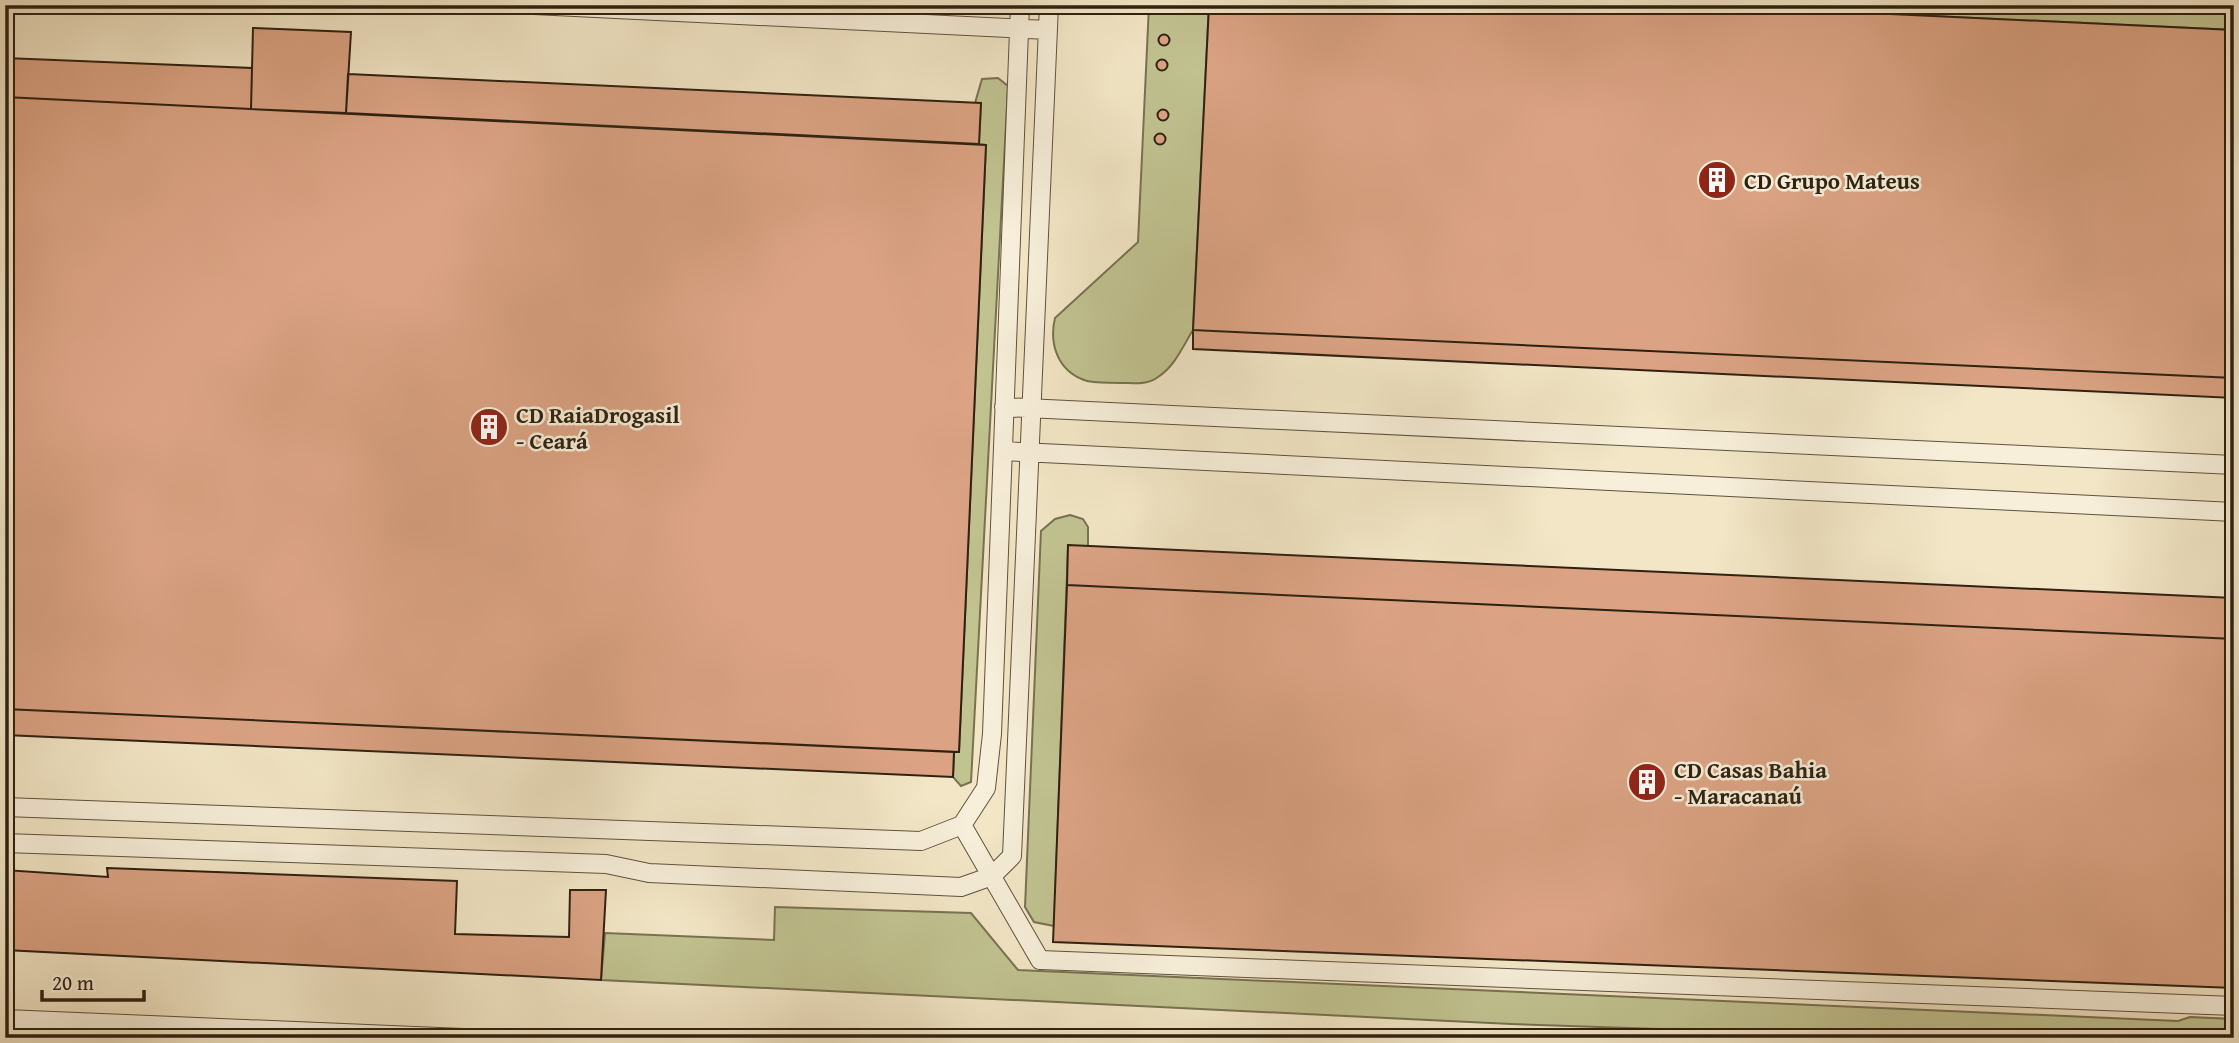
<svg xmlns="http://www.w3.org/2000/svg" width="2239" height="1043" viewBox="0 0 2239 1043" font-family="'Gentium Book Plus',serif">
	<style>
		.green { fill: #c1c391; stroke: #787251; stroke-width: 2 }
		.building { fill: #dba384; stroke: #2f2111; stroke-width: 2 }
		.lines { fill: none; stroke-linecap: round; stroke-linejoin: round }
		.service-casing { stroke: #60523e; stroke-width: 20 }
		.service { stroke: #f7efda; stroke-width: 18 }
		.labels { text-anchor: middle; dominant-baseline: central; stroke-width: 5; stroke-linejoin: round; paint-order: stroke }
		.poi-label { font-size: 23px; font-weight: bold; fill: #2f2111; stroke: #f7efda; text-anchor: start }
	</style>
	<rect width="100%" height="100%" fill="#f2e6c6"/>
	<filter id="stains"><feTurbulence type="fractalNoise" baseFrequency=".00286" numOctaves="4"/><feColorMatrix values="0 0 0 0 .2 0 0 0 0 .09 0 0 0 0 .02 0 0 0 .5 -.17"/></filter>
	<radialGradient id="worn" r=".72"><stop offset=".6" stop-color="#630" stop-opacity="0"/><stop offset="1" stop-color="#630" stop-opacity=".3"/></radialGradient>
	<path class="green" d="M1149,5H1209L1193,330C1183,346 1175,366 1158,377C1148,385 1134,383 1122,383C1110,382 1095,384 1084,380C1057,370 1049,343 1055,318L1138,242Z
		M1698,5H2234V30Z
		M998,78L1008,86L971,782L961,786L953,777L954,752H959L986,145L979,144L981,103H975L982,79Z
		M1070,515L1083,519L1088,527V546H1068L1054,926L1034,922L1025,907L1041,531L1055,519Z
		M775,907L971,913L1018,970L2178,1021L2190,1017L2234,1019V1038H1935L1511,1024L601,980L605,933L774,940Z"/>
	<path class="building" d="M1209,5H1698L2234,30V378L1193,330Z
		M253,28L351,32L346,113L251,109Z
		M1158.5 40a5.5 5.5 0 1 1 11 0a5.5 5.5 0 1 1-11 0Z
		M5,58L252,68L251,109L5,97Z
		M1156.5 65a5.5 5.5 0 1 1 11 0a5.5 5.5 0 1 1-11 0Z
		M348,74L981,103L979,144L346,113Z
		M5,97L986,145L959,752L5,709Z
		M1157.5 115a5.5 5.5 0 1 1 11 0a5.5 5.5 0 1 1-11 0Z
		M1154.5 139a5.5 5.5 0 1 1 11 0a5.5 5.5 0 1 1-11 0Z
		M1193,330L2234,378V398L1193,349Z
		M1068,545L2234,598V639L1067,585Z
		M1067,585L2234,639V988L1053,942Z
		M5,709L954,752L953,777L5,735Z
		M107,868L457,881L455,934L569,937L570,890H606L601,980L5,950V870L108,877Z"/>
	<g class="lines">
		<defs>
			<path id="service" d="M534,5L1048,30
				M1004,407L2234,465
				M1003,451L2234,512
				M5,807L921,841L962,825L986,788L992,734L1020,5
				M962,825L1040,960L2234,1006
				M5,843L606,864L649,873L961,887L992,876L1012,856L1049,5
				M5,1019L463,1038"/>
		</defs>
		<use href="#service" class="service-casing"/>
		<use href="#service" class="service"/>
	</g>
	<defs>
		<symbol id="building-disc" viewBox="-11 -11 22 22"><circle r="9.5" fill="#8f2418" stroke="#f7efda"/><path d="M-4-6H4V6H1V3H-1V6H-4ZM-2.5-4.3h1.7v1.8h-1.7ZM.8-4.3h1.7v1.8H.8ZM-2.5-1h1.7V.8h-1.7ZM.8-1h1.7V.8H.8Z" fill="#fff"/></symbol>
	</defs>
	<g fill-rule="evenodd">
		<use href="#building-disc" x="1695" y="158" width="44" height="44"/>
		<use href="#building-disc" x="467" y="405" width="44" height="44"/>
		<use href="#building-disc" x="1625" y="760" width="44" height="44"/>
	</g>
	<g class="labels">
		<g class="poi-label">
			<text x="1744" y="180">CD Grupo Mateus</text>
			<text x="516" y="414">CD RaiaDrogasil<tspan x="516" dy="26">- Ceará</tspan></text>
			<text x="1674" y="769">CD Casas Bahia<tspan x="1674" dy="26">- Maracanaú</tspan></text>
		</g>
	</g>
	<rect width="2239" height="1043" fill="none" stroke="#f2e6c6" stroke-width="28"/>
	<rect x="7" y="7" width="2225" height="1029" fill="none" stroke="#2f2111" stroke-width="3.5"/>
	<rect x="14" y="14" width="2211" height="1015" fill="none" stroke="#2f2111" stroke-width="2"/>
	<path d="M42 990v10h102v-10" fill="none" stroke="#2f2111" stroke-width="3.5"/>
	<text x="52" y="990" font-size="21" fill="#2f2111" stroke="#f7efda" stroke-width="5" paint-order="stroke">20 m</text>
	<rect width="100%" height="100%" filter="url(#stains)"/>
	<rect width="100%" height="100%" fill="url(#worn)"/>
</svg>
